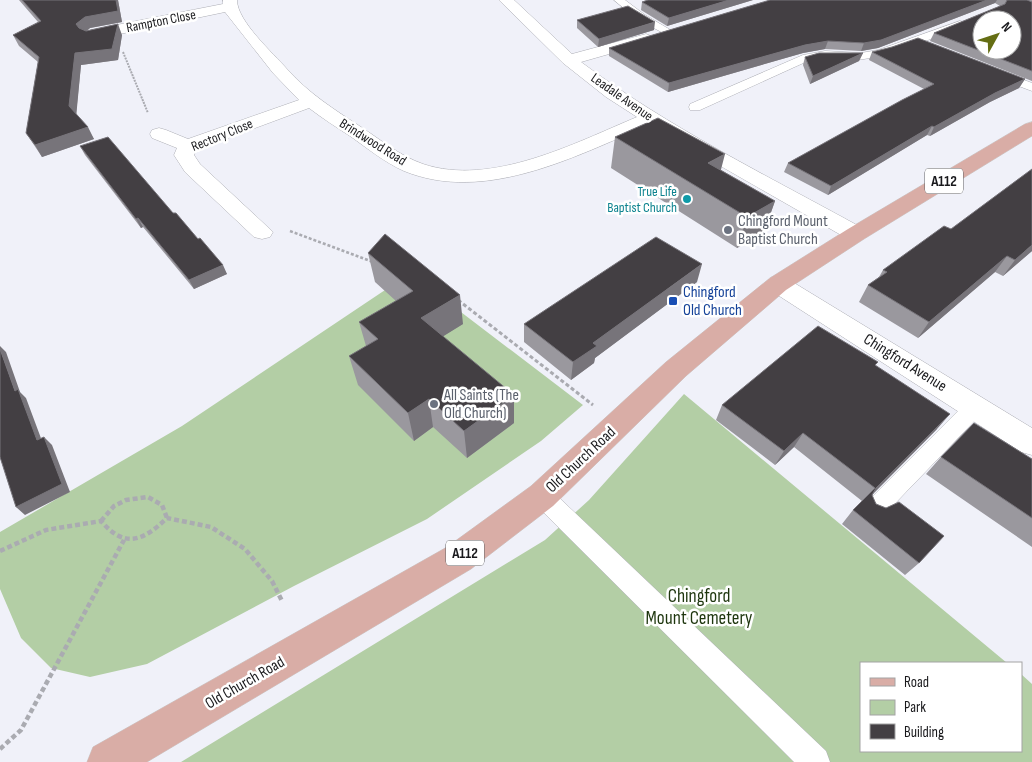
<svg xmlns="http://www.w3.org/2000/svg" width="1032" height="762" viewBox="0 0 1032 762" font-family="'Sofia Sans Condensed',sans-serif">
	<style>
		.green { fill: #b3cea5 }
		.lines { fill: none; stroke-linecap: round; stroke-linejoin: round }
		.service-casing { stroke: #adaeb5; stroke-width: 1 }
		.minor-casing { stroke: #adaeb5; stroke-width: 1 }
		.primary-casing { stroke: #cccccd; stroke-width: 1 }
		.path-far3 { stroke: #aaabb1; stroke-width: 2; stroke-dasharray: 2 1; stroke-linecap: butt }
		.path-far2 { stroke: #aaabb1; stroke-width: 2.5; stroke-dasharray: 3 2; stroke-linecap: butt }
		.path-far1 { stroke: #aaabb1; stroke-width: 3; stroke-dasharray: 4 2.5; stroke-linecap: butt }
		.path { stroke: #aaabb1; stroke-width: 4.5; stroke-dasharray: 5 3; stroke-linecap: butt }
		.service { fill: #fff; fill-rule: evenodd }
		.minor { fill: #fff; fill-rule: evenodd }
		.primary { fill: #d9ada6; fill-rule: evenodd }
		.wall { fill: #9a989e }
		.shaded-wall { fill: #77747a }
		.building { fill: #433f43; stroke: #77747a; fill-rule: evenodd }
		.culture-dot { fill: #0f9aa8; stroke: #fff; stroke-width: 2 }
		.worship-dot { fill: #6b7280; stroke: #fff; stroke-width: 2 }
		.transit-dot { fill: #1a4fb4; stroke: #fff; stroke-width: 2 }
		.labels { text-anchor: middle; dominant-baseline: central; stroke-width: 5; stroke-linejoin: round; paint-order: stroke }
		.far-street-label { font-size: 14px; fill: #19191c; stroke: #fff }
		.far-culture-label { font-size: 14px; fill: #0d838f; stroke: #fff; text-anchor: end }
		.shield { fill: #fff; stroke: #5e5e60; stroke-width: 1 }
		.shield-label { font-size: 15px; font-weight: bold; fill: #19191c }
		.worship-label { font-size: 16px; fill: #5b616d; stroke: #fff; text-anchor: start }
		.transit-label { font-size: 16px; fill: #164399; stroke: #fff; text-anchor: start }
		.street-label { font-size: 16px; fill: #19191c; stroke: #fff }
		.near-park-label { font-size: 19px; fill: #1e360e; stroke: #fff }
	</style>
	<rect width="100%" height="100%" fill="#f0f1f9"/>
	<path class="green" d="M400,280L436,293L583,405L541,441L427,519L294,586L147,664L90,677L51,668L21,638L0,589V532L182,426Z
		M684,394L1007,663H861V751H1021V674L1032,684V762H181L545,540L589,500Z"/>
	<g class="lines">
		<defs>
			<path id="service" d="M614,0H625L645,15L674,32L669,35L665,34L637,19Z
				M960,21L964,22L965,24L964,26C931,38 898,54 864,59C846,61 828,57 810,60L700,110H690L689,107L690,104L803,55L825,51L861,53L878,50Z
				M998,70L1032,83V91L994,77L992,74Z
				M975,399L982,401L985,407L982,413L882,517L874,520L866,517L862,510L866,503L968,401Z
				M542,486L550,489L826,751L830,762H794L534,503L530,496L534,489Z"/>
			<path id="minor" d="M223,0H237C237,21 273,53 287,69C308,93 335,110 361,127C381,140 400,156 423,164C491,187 575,143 637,117L606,97L563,63L499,0H514L572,54L646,34L651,36L654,39L651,42L581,62C669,128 768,176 864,229L867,234L864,239L856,241L848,239L649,125C576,156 485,204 404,171C384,162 367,148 350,136C336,127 322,118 309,108L196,150L194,155L200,164L273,232L270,237L262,239L254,237L185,172L174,155L177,148L152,138L150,134L152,130L159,128L166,130L188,139L299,100L273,73L225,12L91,40L86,38L83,35L86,32L91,30L223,4Z
				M778,276L786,278L1032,428V455L1021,452L770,290L766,284L770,278Z"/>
			<path id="primary" d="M1032,122V136L864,239L786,290L686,376L553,506L471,569L147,762H87L93,747L447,547L531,486L666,362L770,278L848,229L1025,124Z"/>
		</defs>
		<use href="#service" class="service-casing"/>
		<use href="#minor" class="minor-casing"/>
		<use href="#primary" class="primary-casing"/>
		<path class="path-far3" d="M123,52L148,113"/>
		<path class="path-far2" d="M290,231L373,262"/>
		<path class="path-far1" d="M458,300L593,405"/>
		<path class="path" d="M101,521L114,506L126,500L148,497L162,505L167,518
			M0,551L46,530L101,521C125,549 143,541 167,518L211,527L245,549L272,581L282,601
			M0,749L21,730L124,540"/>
		<use href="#service" class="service"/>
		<use href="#minor" class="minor"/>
		<use href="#primary" class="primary"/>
	</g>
	<path class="wall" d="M19,0H118L122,22L90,28L87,31L122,35L118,60L81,65L76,114L94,139L42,157L26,133L38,62L19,46L13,35L38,22Z
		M648,0H753L667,26L641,10L642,2Z
		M770,0H1032V81L930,41L934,33L1000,6L995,3L878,48L861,51L825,49L803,53L668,92L609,56V48Z
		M577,20L654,30L598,47L577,28Z
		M872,52L1025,79L1019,88L990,102L930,136L927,135L828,195L784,172L788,163L924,89L869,60Z
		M863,53L859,61L810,84L803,65L805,57Z
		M615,137L721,170L775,201L764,232L737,248L611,168Z
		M80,146L173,213L227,274L194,289L143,227L141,228L85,155Z
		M951,229L1032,251L1003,276L995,272L918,338L859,302L868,285L879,277L883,270Z
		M368,253L463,324L443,336L514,423L467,458L433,427L414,441L358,385L349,356L366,346L359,322L396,301L375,282Z
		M697,282L595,358L594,363L571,380L524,342V324Z
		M876,366L937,429L872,495L876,504L919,563L905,575L842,524L853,510L862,501L794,447L775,465L716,420L722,405Z
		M941,457L1032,459V547L926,474Z"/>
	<path class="shaded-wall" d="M116,0H118L122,22L90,28L81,35L76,24L85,17Z
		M729,0H753L667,26L669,18Z
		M987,0H997L995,3L878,48L861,51L864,43Z
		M655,22L654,30L598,47L599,39Z
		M118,24L122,35L118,60L81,65L76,118L69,106L75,53Z
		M828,41L825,49L803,53L668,92L669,83L805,45Z
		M863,53L859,61L810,84L813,76Z
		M1025,79L1019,88L990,102L930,136L934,127L995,93Z
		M932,126L927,135L828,195L831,186Z
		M88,127L94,139L42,157L35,145Z
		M725,154L717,185L708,163Z
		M775,201L764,232L737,248L747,217Z
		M138,218L143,227L141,228L136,219Z
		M1032,245V251L1003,276L1015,260Z
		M1007,256L995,272L918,338L929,322Z
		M702,264L697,282L595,358L594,363L571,380L573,362L593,343Z
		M223,265L227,274L194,289L189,280Z
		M460,295L463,324L426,347L421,318Z
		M0,346L6,352L20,392L26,398L45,449L37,440L15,391L0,349Z
		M514,395V423L467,458L464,431Z
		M429,399L433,427L414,441L408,413Z
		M950,414L937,429L865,502L876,488Z
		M803,433L794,447L775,465L784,451Z
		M44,437L52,445L70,492L25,515L16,507Z"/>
	<path class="building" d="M22,0H116L118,11L85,17L76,24L79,28L86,31L118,24L112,49L75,53L69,106L88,127L35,145L26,133L39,57L13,35L41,21Z
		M648,0H729L669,18L642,2Z
		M770,0H987L881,40L864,43L828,41L805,45L669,83L609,48Z
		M1007,0H1027L1032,2V71L934,33L1005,4ZM982,20H1012V50H982Z
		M628,6L655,22L599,39L577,20Z
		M918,38L1025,79L995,93L934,127L932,126L831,186L788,163L902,100L934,84L872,52L892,47Z
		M819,53H863L813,76L805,57Z
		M658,118L725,154L708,163L775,201L747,217L615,137Z
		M108,137L173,213H176L198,239L200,238L223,265L189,280L138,218L136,219L80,146Z
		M1032,169V245L1015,260L1007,256L929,322L868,285L887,272L883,270L944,226L951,229Z
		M385,234L460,295L421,318L514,395L464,431L429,399L408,413L349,356L378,339L359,322L413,291L368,253Z
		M656,237L702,264L593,343L597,346L573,362L524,324Z
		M818,326L878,362L875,365L950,414L876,488L872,495L876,504L886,508L899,502L944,536L919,563L853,510L875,488L803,433L784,451L722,405Z
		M0,349L15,391L18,389L37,440L44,437L62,484L16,507L0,457Z
		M974,423L1032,459V518L941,457Z"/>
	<circle class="culture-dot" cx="687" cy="199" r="5"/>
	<g class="worship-dot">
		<circle cx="728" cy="230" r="5"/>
		<circle cx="434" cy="404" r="5"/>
	</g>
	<rect class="transit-dot" x="668" y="296" width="10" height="10" rx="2.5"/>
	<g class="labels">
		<g class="far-street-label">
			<text transform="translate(161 21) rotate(-11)">Rampton Close</text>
			<text transform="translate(622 97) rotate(35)">Leadale Avenue</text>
			<text transform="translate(222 135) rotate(-22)">Rectory Close</text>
			<text transform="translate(373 142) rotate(32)">Brindwood Road</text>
		</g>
		<g class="far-culture-label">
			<text x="677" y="191">True Life<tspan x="677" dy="16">Baptist Church</tspan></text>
		</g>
		<g class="shield">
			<rect x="925" y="168.5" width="38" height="25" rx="4"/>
			<rect x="446" y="540.5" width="38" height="25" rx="4"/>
		</g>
		<g class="shield-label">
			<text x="944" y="181">A112</text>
			<text x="465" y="553">A112</text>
		</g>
		<g class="worship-label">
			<text x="738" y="221">Chingford Mount<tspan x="738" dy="18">Baptist Church</tspan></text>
			<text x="444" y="395">All Saints (The<tspan x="444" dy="18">Old Church)</tspan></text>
		</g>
		<g class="transit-label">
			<text x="683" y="292">Chingford<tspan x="683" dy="18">Old Church</tspan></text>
		</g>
		<g class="street-label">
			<text transform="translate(905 363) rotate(32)">Chingford Avenue</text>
			<text transform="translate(581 460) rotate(-43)">Old Church Road</text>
			<text transform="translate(245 683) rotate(-30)">Old Church Road</text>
		</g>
		<g class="near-park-label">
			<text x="699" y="596">Chingford<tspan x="699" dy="22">Mount Cemetery</tspan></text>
		</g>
	</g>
	<rect x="860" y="662" width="162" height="90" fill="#ffffff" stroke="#a3a3a4"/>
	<rect x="870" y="678" width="25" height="8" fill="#d9ada6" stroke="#a3a3a4"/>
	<text x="904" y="687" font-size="15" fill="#19191c">Road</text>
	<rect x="870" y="700" width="25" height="15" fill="#b3cea5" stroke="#a3a3a4"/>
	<text x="904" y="712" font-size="15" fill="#19191c">Park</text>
	<rect x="870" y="724" width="25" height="15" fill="#433f43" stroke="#a3a3a4"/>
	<text x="904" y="737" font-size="15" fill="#19191c">Building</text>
	<g transform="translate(997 35) rotate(50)"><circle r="24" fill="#ffffff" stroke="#a3a3a4"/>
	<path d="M0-4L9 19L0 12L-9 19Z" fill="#656e14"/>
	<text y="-8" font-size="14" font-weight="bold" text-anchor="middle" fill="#19191c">N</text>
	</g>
</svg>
